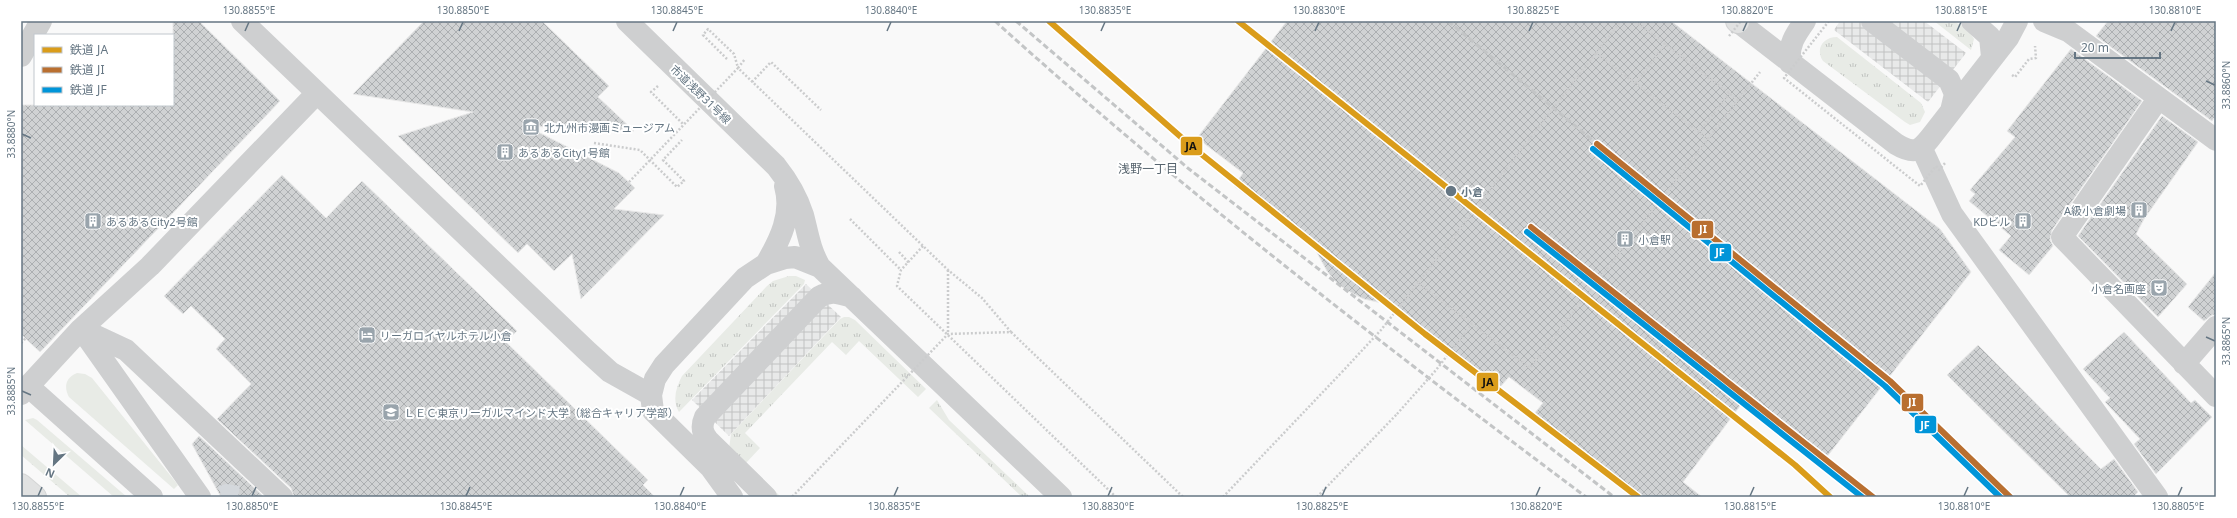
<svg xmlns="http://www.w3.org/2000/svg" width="2237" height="518" viewBox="0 0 2237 518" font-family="'Noto Sans','Noto Sans JP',sans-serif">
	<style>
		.industrial { fill: url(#industrial-grid) }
		.grass { fill: url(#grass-tufts) }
		.garden { fill: #e8ebe6 }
		.building { fill: url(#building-cross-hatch); stroke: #e8e8e8 }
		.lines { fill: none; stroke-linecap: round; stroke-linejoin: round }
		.minor-tunnel { stroke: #d4d8dc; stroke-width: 22; stroke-dasharray: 22 11; stroke-linecap: butt }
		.major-casing { stroke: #d5d6d7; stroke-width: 24 }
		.highway-casing { stroke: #d5d6d6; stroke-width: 24 }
		.path { stroke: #cbcccd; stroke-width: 2.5; stroke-dasharray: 2 2; stroke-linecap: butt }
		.minor { stroke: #cecfd0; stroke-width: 22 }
		.major { stroke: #e1e2e2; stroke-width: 22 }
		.highway { stroke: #e1e2e2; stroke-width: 22 }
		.rail { stroke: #c3c5c6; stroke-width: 3; stroke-dasharray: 6 3; stroke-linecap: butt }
		.path-bridge { stroke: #cbcccd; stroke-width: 2.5; stroke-dasharray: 2 2; stroke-linecap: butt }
		.rail-1-casing { stroke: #fff; stroke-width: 9 }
		.rail-2-casing { stroke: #fff; stroke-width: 9 }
		.rail-3-casing { stroke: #fff; stroke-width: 9 }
		.rail-1 { stroke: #da9c1a; stroke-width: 6 }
		.rail-2 { stroke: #b96f30; stroke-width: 6 }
		.rail-3 { stroke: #0095d9; stroke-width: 6 }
		.ticks { fill: none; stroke: #657683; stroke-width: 1.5 }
		.stop-dot { fill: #657683; stroke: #fff; stroke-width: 1.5 }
		.labels { text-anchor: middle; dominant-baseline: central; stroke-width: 4; stroke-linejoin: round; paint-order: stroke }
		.street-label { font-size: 11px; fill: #657683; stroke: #fff }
		.poi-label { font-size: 11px; fill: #657683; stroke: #fff; text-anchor: start }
		.stop-label { font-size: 11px; font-weight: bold; fill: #657683; stroke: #fff; text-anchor: start }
		.neighbourhood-label { font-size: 12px; fill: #57646e; stroke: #fff }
		.line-badge { stroke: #fff; stroke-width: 1.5 }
		.badge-label { font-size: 11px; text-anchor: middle; font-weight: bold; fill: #fff }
		.pale-badge-label { font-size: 11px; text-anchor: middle; font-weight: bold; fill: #111 }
		.neatline { fill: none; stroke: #657683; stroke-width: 1.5 }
		.ticks-label { font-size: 10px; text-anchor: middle; fill: #657683 }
	</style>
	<defs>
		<pattern id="industrial-grid" width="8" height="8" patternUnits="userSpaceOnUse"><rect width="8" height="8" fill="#e8e9e9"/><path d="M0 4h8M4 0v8" fill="none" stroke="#c0c1c2"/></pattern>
		<pattern id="grass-tufts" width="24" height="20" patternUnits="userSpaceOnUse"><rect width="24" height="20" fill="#e8ebe6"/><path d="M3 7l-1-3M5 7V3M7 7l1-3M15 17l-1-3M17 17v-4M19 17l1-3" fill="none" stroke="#c0c3c0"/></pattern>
		<pattern id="building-cross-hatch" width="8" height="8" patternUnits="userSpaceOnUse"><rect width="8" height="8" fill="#d0d2d3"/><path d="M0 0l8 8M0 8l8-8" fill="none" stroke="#acafb1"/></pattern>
	</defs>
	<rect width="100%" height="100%" fill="#f9f9f9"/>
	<path class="industrial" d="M1840,21H1924L1966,53L1928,102L1834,30Z
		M806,284L841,317L729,436L692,400Z"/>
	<path class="grass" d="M1934,21C1954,21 1963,21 1974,39L1971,50Z
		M1837,37L1921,103L1925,112L1920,122L1910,125L1905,122L1823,61C1815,49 1823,37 1837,37Z
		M789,276H796L805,280L804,284L679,412C672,400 676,388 682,376L767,286L773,281Z
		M844,317H849L855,320L926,389L918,397L859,341L846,355L832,342L745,433L760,448L746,463L781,497H776L729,449L731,434L840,319Z
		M937,400L949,420L1030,497H1022L929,408Z
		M21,445L82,497H70L21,455Z"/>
	<path class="garden" d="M77,373L85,374L92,378L178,485L174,489L69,397C64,387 65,378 77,373Z
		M33,418L37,420L127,497H114L25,420Z"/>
	<path class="building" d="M173,21H199L280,101L40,352L21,334V105H173Z
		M424,21H542L609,86L598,97L634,131L526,126L619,173L635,188L614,209L664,215L581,299L572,254L554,271L527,244L518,253L398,136L473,112L353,94Z
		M1287,21H1671L1940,229L1971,272L1822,463L1743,402L1683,482L1702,497H1644L1534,414L1543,403L1509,377L1500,387L1487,376L1482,383L1382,303L1364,299L1350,292L1338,284L1327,271L1315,249L1234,186L1243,173L1197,138Z
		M2108,21H2216V115L2212,121L2096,36Z
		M2071,49L2142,101L2052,230L2050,240L2053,246L2029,275L1999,250L2011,236L1969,201L1975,194L1970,190L2015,137L2007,131Z
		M2162,116L2198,142L2144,219L2136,234L2187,284L2158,317L2078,236Z
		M282,175L326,218L362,181L517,331L506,342L648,480L643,485L655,497H294L291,488L217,419L251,384L216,349L225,339L191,306L183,314L164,296Z
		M2216,272V315H2212L2204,321L2188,307Z
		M2124,332L2191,403L2195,400L2212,417L2156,474L2134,444L2140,439L2105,402L2110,398L2083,369Z
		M1978,345L2101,469L2114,459L2138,492L2133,497H2070L1947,375Z
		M199,436L264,497H221L192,444Z"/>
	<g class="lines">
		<path class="minor-tunnel" d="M222,497L227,495L238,497"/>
		<defs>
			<path id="major" d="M1737,21L1738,22"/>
			<path id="highway" d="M21,485L35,497"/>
		</defs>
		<use href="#major" class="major-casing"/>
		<use href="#highway" class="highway-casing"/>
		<path class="path" d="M1635,21L1738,100L1760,72
			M1596,53L1621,21
			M727,59L703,35L708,29L734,54L738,68
			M738,68L745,59
			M2012,75L2015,77L2029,59L2036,58L2035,46
			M752,82L771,62L821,110
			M1636,83L1666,43
			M658,86L651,92L684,125
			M1699,132L1730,93
			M1708,139L1738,100
			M594,143L640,150L677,187L684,181L663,160L682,140
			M850,219L901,270
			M923,246L901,270L897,286L1116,497
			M899,252L909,263
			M948,270V334
			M1011,332L1183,497
			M21,343L26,338
			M1223,497L1342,372
			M1317,497L1397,414"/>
		<path class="minor" d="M242,21L588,352L610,372L651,395
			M627,21L776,166C788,181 797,196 803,215C808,234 810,250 820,267
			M1737,21L1896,144C1916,156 1921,150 1934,133L2008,38L2017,21
			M1872,21L1949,80L1955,94L1951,111
			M1972,21L1990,37L1992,57
			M2044,21L2068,31L2216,140
			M21,56L41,21
			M1790,63C1788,45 1795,35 1805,21
			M2158,99L2062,237L2216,396
			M1922,149L1952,214L2157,497
			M766,264C780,240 793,214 785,186
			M81,329L126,350L282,497
			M82,330L200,497
			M2184,364L2216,327
			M28,386L152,497
			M21,394L81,329L150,266L317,93
			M732,497L711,468L653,411L651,395L655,379L664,365L745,278L766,264L785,258L795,257L820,267L1061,497
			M766,497L708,440C702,433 701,426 705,417L819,297C832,290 838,293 852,297"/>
		<use href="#major" class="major"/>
		<use href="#highway" class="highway"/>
		<path class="rail" d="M995,21C1183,191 1383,345 1586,497
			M1016,21L1189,169L1614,497
			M1448,21L1597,144"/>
		<path class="path-bridge" d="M1829,21L1784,78L1920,186L1936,166L1939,170L1946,162
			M1729,36L1741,21
			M1596,53L1708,139L1530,368L1418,283Z
			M629,182L738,68L948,270L982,298L1011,332L948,334L792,497
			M1342,372L1381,330L1418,283
			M1397,414L1436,370L1472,324"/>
		<defs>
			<path id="rail-1" d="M1049,21L1190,145L1425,334L1638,497
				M1238,21L1795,465L1830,497"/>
			<path id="rail-2" d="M1597,144L1890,381L2010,497
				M1531,227L1873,497"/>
			<path id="rail-3" d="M1593,149L1885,386L2000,497
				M1527,232L1862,497"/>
		</defs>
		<use href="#rail-1" class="rail-1-casing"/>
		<use href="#rail-2" class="rail-2-casing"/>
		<use href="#rail-3" class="rail-3-casing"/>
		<use href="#rail-1" class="rail-1"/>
		<use href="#rail-2" class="rail-2"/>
		<use href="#rail-3" class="rail-3"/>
	</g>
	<path class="ticks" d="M245,31L249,22M459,31L463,22M673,31L677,22M887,31L891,22M1101,31L1105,22M1315,31L1319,22M1529,31L1533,22M1743,31L1747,22M1957,31L1961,22M2171,31L2175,22M2206,81L2215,85M22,134L31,138M2206,337L2215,341M22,391L31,395M38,496L42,487M252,496L256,487M466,496L470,487M680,496L684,487M894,496L898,487M1108,496L1112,487M1322,496L1326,487M1536,496L1540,487M1750,496L1754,487M1964,496L1968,487M2178,496L2182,487"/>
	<defs>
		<symbol id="museum-square" viewBox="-11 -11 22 22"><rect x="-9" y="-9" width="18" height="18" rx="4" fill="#99a4ac" stroke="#fff"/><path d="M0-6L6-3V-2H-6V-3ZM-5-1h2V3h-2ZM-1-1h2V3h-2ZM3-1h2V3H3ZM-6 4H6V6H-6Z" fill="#fff"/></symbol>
		<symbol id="building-square" viewBox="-11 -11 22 22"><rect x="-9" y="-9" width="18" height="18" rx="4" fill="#99a4ac" stroke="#fff"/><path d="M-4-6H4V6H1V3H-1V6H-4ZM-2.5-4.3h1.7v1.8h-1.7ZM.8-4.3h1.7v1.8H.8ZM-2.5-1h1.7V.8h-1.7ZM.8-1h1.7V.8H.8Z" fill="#fff"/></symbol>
		<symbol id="theatre-square" viewBox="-11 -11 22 22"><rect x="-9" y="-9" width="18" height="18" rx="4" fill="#99a4ac" stroke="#fff"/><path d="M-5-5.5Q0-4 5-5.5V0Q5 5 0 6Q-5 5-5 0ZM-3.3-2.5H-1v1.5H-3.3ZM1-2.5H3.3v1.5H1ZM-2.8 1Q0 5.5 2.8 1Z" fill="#fff"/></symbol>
		<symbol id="hotel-square" viewBox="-11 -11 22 22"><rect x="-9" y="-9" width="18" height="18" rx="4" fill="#99a4ac" stroke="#fff"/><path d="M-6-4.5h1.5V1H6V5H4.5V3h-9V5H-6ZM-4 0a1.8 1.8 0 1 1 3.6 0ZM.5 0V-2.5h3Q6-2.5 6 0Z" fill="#fff"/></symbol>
		<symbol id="university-square" viewBox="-11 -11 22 22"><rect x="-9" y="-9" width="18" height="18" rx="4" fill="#99a4ac" stroke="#fff"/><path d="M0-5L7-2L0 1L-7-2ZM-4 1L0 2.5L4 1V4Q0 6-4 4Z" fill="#fff"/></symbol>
	</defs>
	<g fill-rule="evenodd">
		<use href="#museum-square" x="521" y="117" width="20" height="20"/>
		<use href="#building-square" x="495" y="142" width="20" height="20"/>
		<use href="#building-square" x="2129" y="200" width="20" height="20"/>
		<use href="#building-square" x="83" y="211" width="20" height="20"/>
		<use href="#building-square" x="2013" y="211" width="20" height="20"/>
		<use href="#building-square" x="1615" y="229" width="20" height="20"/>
		<use href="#theatre-square" x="2149" y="278" width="20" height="20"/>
		<use href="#hotel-square" x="357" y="325" width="20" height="20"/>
		<use href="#university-square" x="381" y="402" width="20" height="20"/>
	</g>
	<circle class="stop-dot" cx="1451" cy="191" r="6"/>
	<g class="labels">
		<g class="street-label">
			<text transform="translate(701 94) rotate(44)">市道浅野31号線</text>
		</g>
		<g class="poi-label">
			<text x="544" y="127">北九州市漫画ミュージアム</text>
			<text x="518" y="152">あるあるCity1号館</text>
			<text x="2126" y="210" text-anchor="end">A級小倉劇場</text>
			<text x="106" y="221">あるあるCity2号館</text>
			<text x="2010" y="221" text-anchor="end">KDビル</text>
			<text x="1638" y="239">小倉駅</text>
			<text x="2146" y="288" text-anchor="end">小倉名画座</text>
			<text x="380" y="335">リーガロイヤルホテル小倉</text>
			<text x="404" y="412">ＬＥＣ東京リーガルマインド大学（総合キャリア学部）</text>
		</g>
		<g class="stop-label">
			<text x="1461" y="191">小倉</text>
		</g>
		<g class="neighbourhood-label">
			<text x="1148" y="168">浅野一丁目</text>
		</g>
	</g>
	<g class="line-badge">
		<rect x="1180" y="136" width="23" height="20" rx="4" fill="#da9c1a"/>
		<rect x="1691" y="220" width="23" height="19" rx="4" fill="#b96f30"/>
		<rect x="1709" y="243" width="23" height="19" rx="4" fill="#0095d9"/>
		<rect x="1476" y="372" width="23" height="20" rx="4" fill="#da9c1a"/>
		<rect x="1901" y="393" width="23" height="19" rx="4" fill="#b96f30"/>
		<rect x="1914" y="415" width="23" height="19" rx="4" fill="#0095d9"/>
	</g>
	<g class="badge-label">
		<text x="1703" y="233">JI</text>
		<text x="1720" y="256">JF</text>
		<text x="1912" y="406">JI</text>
		<text x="1925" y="429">JF</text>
	</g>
	<g class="pale-badge-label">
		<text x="1191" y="150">JA</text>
		<text x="1488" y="386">JA</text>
	</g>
	<rect width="2237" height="518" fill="none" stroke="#ffffff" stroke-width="44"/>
	<rect x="34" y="34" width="140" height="72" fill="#ffffff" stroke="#c1c8cd"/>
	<rect x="42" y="47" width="20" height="6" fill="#da9c1a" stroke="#c1c8cd"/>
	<text x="70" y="54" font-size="12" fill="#657683">鉄道 JA</text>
	<rect x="42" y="67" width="20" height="6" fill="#b96f30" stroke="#c1c8cd"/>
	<text x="70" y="74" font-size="12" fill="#657683">鉄道 JI</text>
	<rect x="42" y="87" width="20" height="6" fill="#0095d9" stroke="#c1c8cd"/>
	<text x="70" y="94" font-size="12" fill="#657683">鉄道 JF</text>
	<g transform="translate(54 464) rotate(204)" stroke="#ffffff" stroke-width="3" paint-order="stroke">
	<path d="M0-3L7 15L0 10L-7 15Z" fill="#657683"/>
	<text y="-6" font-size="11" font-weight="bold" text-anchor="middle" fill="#657683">N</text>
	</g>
	<path d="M2075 52v6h85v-6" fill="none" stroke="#657683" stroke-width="2"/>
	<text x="2081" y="52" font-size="12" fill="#657683" stroke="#ffffff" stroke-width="3" paint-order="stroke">20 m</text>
	<rect x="22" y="22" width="2193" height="474" class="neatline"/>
	<g class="ticks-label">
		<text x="249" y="14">130.8855°E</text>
		<text x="463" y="14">130.8850°E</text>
		<text x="677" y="14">130.8845°E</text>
		<text x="891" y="14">130.8840°E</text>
		<text x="1105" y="14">130.8835°E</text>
		<text x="1319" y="14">130.8830°E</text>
		<text x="1533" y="14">130.8825°E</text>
		<text x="1747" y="14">130.8820°E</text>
		<text x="1961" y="14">130.8815°E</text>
		<text x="2175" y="14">130.8810°E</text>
		<text transform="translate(2226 85) rotate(-90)" y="4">33.8860°N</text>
		<text transform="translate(11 134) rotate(-90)" y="4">33.8880°N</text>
		<text transform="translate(2226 341) rotate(-90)" y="4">33.8865°N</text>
		<text transform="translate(11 391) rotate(-90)" y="4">33.8885°N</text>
		<text x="38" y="510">130.8855°E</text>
		<text x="252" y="510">130.8850°E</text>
		<text x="466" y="510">130.8845°E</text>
		<text x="680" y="510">130.8840°E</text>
		<text x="894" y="510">130.8835°E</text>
		<text x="1108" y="510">130.8830°E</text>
		<text x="1322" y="510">130.8825°E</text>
		<text x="1536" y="510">130.8820°E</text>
		<text x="1750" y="510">130.8815°E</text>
		<text x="1964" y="510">130.8810°E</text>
		<text x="2178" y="510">130.8805°E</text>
	</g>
</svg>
